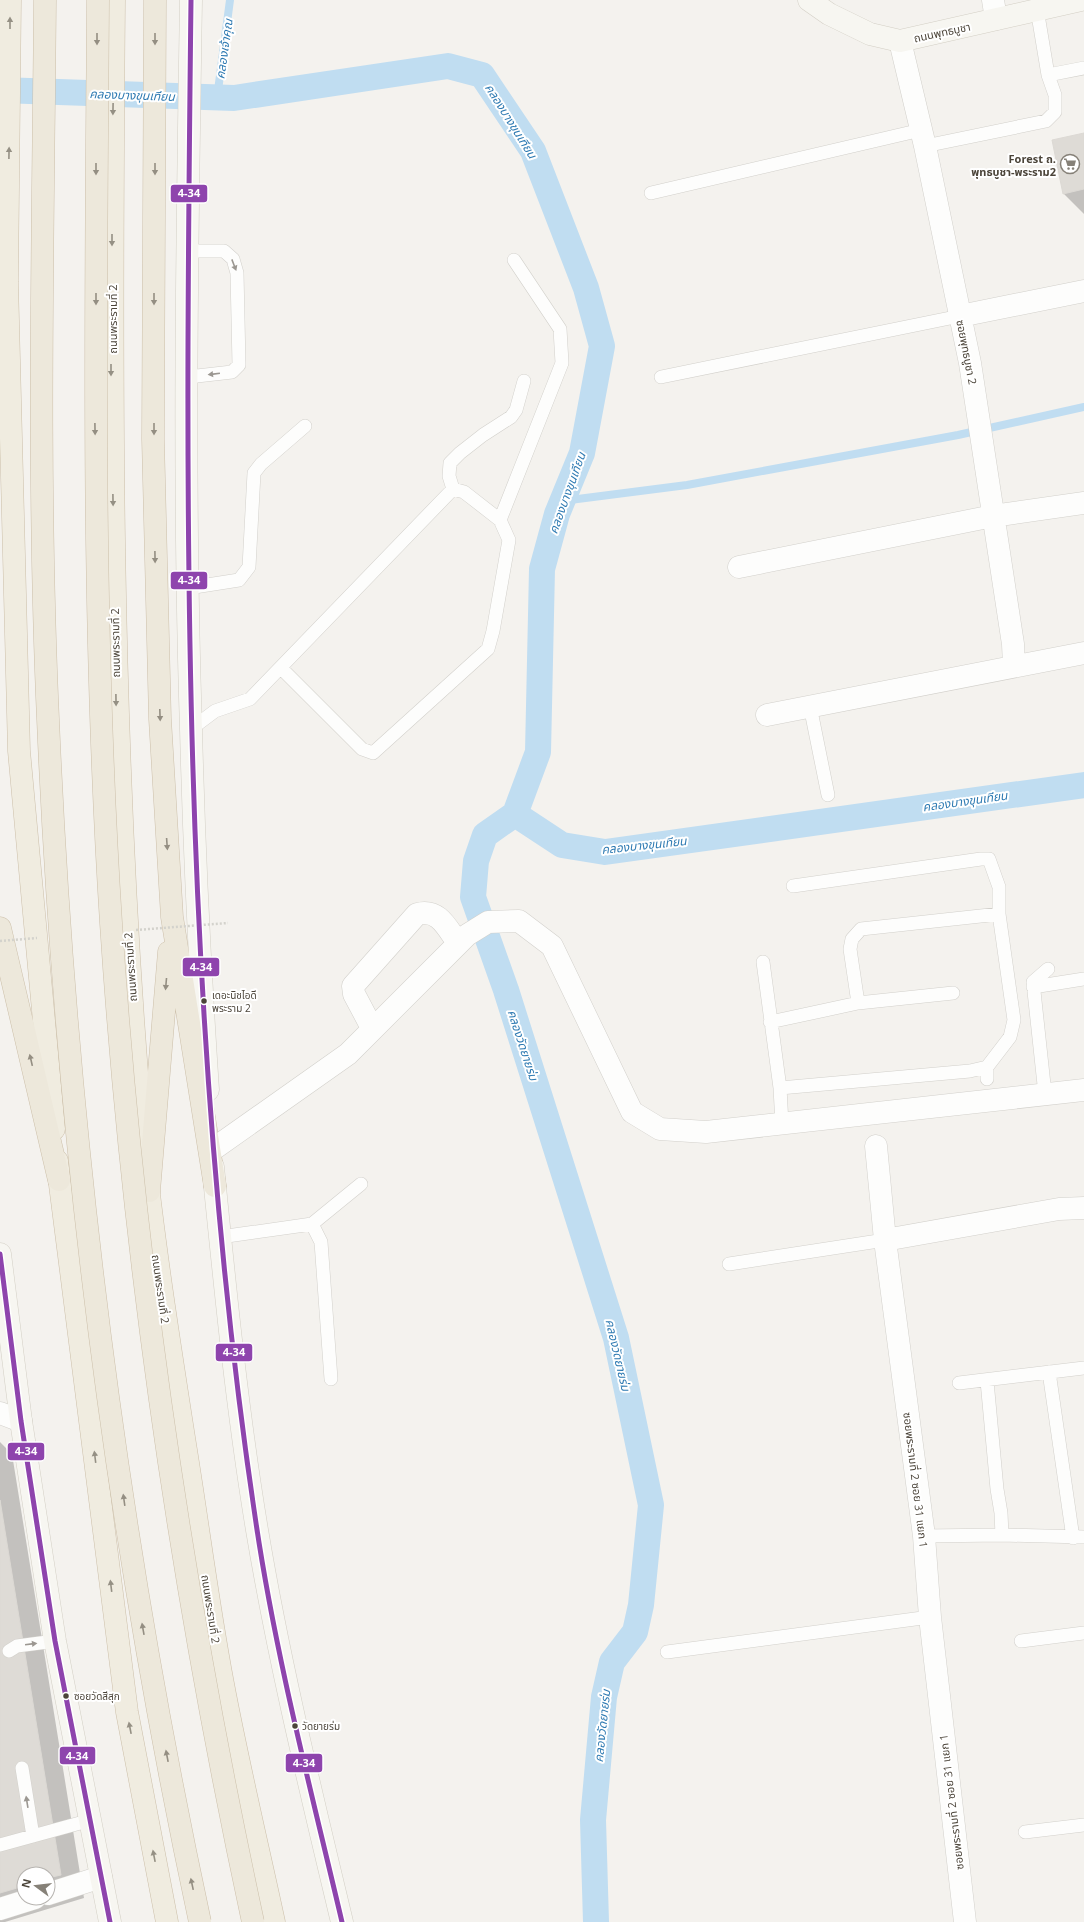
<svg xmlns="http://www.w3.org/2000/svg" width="1084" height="1922" viewBox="0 0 1084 1922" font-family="'Open Sans','Noto Sans Thai',sans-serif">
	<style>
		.shadow { fill: #0003; fill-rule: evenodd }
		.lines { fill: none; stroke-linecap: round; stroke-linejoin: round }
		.stream { stroke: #c0ddf1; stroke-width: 8 }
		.canal { stroke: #c0ddf1; stroke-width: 26 }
		.building { fill: #dedbd6; stroke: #dcd9d4 }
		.service-casing { stroke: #d2d0cb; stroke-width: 14 }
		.minor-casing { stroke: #d2d0cb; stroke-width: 23 }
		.secondary-casing { stroke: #d3cfc5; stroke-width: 23 }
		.trunk-casing { stroke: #ccbfa9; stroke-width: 23 }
		.motorway-casing { stroke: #ccbfa9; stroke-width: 23 }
		.service { stroke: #fdfdfc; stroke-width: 13 }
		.minor { stroke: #fdfdfc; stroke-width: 22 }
		.secondary { stroke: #f7f6f1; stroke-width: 22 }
		.trunk { stroke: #f0ece0; stroke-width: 22 }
		.motorway { stroke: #ede8db; stroke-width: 22 }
		.motorway-bridge-casing { stroke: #ccbfa9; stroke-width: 23; stroke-linecap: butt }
		.path-bridge { stroke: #d3d2cc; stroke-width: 2.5; stroke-dasharray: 2 2; stroke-linecap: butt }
		.motorway-bridge { stroke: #ede8db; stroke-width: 22 }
		.bus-1-casing { stroke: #fff; stroke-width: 8 }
		.bus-1 { stroke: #8e44ad; stroke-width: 5 }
		.oneway { fill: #959084 }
		.oneway2 { fill: #948e82 }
		.oneway3 { fill: #9b9791 }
		.bus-dot { fill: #4b4439; stroke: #fff; stroke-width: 1.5 }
		.labels { text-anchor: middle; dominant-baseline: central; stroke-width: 4; stroke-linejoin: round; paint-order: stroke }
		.bus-label { font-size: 10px; fill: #4b4439; stroke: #fff; text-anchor: start }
		.street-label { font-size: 11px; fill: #4b4439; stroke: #fff }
		.poi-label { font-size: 11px; font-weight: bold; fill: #4b4439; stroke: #fff; text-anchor: end }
		.water-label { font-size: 12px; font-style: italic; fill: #2e7ab2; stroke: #fff }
		.line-badge { stroke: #fff; stroke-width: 1.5 }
		.badge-label { font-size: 11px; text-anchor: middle; font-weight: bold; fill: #fff }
	</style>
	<rect width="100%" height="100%" fill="#f4f2ee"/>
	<path class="shadow" d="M1084,134V214L1063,193Z
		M0,1442L12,1454L84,1898L5,1922H0ZM24,1874H48V1898H24Z"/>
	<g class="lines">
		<path class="stream" d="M217,98L230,0
			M562,501L687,485L958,435L1084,407"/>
		<path class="canal" d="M0,90L234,98L448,66L482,75L533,151L586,288L602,346L582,453L557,514L542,569L538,752L515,814L562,845L605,852L1084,785
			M515,814L485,835L476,861L473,897L506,990L616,1338L651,1505L641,1605L635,1632L612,1662L604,1697L593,1820L596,1922"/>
	</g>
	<path class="building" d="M1084,133V189L1063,194L1052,140Z
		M0,1500L61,1875L48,1878V1874H24V1886L0,1893Z"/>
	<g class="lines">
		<defs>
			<path id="service" d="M1037,9L1048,75L1084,68
				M925,146L1046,121L1055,112V95L1048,75
				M651,193L921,130
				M188,377L232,372L239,365L237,273L233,259L224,251H188
				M661,377L960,316
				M453,489L449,476L450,463L460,453L483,435L511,417L516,410L524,381
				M500,520L562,363L560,329L514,260
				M188,588L239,580L249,567L254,473L261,464L305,426
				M810,706L828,795
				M191,729L215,711L250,699L453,489L464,492L500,520L509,540L493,631L488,649L373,753L362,749L281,668
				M793,886L981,859H989L999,887V914L1014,1020L1010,1037L987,1067
				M763,962L780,1088L970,1071L987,1067V1079
				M1033,987L1084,979
				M858,1003L953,993
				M770,1022L858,1003L850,949L852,939L861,929L999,914
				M780,1088L782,1124
				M1045,1094L1033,982L1048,969
				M312,1224L361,1184
				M220,1237L312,1224L321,1242L331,1379
				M729,1264L885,1240
				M1049,1372L1073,1538
				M987,1381L997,1489L1001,1513L1002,1535L1084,1537
				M959,1383L1084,1368
				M924,1536L1002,1535
				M1021,1641L1084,1633
				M9,1651L17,1646L55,1641
				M667,1652L930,1617
				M22,1768L33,1836
				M1025,1832L1084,1825
				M0,1845L91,1820"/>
			<path id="minor" d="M993,0L996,19
				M900,41L925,146L970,363L1013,644L1014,666
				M960,316L1084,291
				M739,567L993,516L1084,503
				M767,715L1084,653
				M372,1028L354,994L353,986L417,914C439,908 447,928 458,943
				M876,1146L885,1240
				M212,1150L348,1054L467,935L488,922L519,921L552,946L632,1112L660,1129L706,1132L1084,1090
				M0,1413L21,1421
				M48,1894L101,1877
				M0,1909L35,1898
				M965,1922L930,1617L924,1536L885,1240L1059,1209L1084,1208"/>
			<path id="secondary" d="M191,0C187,243 183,486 191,729C194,849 200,970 208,1090
				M809,0L829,14L870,34L900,41L1081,0
				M213,1167C225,1288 237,1410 257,1530C279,1662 311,1792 342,1922
				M0,1254L21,1421L55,1641L110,1922"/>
			<path id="trunk" d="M10,0L7,282L19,751L54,1129
				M114,0C111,366 109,732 139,1098C149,1214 167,1329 185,1444C198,1524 208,1605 223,1684C238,1764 257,1843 274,1922
				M57,1161L127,1712L167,1922"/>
			<path id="motorway" d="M155,0L153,439L160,719L172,917L215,1186
				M0,928L59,1180
				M149,1191L169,952"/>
		</defs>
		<use href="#service" class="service-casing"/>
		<use href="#minor" class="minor-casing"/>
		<use href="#secondary" class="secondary-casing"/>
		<use href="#trunk" class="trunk-casing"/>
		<use href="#motorway" class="motorway-casing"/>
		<use href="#service" class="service"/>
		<use href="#minor" class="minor"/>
		<use href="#secondary" class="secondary"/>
		<use href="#trunk" class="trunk"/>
		<use href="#motorway" class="motorway"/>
		<defs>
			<path id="motorway-bridge" d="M45,0C43,240 37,479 48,719C65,1122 115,1527 200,1922
				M98,0C96,308 91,615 111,923C133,1259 182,1593 253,1922"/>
		</defs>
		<use href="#motorway-bridge" class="motorway-bridge-casing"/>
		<path class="path-bridge" d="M136,930L228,923
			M0,941L37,938"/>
		<use href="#motorway-bridge" class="motorway-bridge"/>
		<defs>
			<path id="bus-1" d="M191,0C185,508 180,1019 256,1523C276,1658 311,1790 342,1922
				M0,1254L21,1421L55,1641L110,1922"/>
		</defs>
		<use href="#bus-1" class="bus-1-casing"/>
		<use href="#bus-1" class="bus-1"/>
	</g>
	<defs><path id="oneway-solid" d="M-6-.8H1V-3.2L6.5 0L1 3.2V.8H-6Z"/></defs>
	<g class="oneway">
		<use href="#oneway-solid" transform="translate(10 23) rotate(-90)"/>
		<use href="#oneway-solid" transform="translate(113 109) rotate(91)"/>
		<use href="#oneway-solid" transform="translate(9 153) rotate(-89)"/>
		<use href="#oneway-solid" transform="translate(112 240) rotate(90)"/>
		<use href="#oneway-solid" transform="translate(111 370) rotate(90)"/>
		<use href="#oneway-solid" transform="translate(113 500) rotate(89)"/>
		<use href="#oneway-solid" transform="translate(116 700) rotate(89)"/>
		<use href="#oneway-solid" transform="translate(95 1457) rotate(-97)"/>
		<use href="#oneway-solid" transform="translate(111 1586) rotate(-97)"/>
		<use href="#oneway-solid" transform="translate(130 1728) rotate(-101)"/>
		<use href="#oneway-solid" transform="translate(154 1856) rotate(-101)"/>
	</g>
	<g class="oneway2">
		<use href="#oneway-solid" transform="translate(97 39) rotate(90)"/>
		<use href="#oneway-solid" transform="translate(155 39) rotate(90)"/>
		<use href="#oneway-solid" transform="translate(96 169) rotate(90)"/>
		<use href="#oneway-solid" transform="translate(155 169) rotate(90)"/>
		<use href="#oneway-solid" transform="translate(96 299) rotate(90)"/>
		<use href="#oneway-solid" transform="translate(154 299) rotate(90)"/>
		<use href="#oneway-solid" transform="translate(95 429) rotate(89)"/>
		<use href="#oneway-solid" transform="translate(154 429) rotate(90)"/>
		<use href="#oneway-solid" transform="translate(155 557) rotate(89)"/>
		<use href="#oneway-solid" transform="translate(160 715) rotate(88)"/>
		<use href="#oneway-solid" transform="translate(167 844) rotate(86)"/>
		<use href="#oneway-solid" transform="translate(166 984) rotate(95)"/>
		<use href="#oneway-solid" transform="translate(31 1060) rotate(-103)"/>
		<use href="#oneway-solid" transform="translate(124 1500) rotate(-98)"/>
		<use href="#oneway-solid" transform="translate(143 1629) rotate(-100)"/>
		<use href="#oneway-solid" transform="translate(167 1756) rotate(-101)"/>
		<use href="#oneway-solid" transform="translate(192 1884) rotate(-102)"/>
	</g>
	<g class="oneway3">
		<use href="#oneway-solid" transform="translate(234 265) rotate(69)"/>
		<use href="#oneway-solid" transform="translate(214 374) rotate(173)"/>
		<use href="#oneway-solid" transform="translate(31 1644) rotate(-7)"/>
		<use href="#oneway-solid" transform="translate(27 1802) rotate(-99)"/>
	</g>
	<defs>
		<symbol id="supermarket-ring" viewBox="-11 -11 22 22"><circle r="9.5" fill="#fff" stroke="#868178" stroke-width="1.5"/><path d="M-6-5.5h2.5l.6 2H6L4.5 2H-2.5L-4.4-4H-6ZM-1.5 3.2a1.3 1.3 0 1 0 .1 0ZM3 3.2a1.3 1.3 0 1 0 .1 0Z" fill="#868178"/></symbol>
	</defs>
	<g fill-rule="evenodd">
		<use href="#supermarket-ring" x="1059" y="153" width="22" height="22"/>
	</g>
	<g class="bus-dot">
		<circle cx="204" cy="1001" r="3.5"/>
		<circle cx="66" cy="1696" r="3.5"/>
		<circle cx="295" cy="1726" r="3.5"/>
	</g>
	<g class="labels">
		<g class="bus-label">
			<text x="212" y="995">เดอะนิชไอดี<tspan x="212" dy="13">พระราม 2</tspan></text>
			<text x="74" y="1696">ซอยวัดสีสุก</text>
			<text x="302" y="1726">วัดยายร่ม</text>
		</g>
		<g class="street-label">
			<text transform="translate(942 32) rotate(-12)">ถนนพุทธบูชา</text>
			<text transform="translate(112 319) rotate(-90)">ถนนพระรามที่ 2</text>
			<text transform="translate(967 352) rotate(79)">ซอยพุทธบูชา 2</text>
			<text transform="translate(115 643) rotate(-91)">ถนนพระรามที่ 2</text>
			<text transform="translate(130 967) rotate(-94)">ถนนพระรามที่ 2</text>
			<text transform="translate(161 1289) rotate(82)">ถนนพระรามที่ 2</text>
			<text transform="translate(916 1480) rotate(83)">ซอยพระรามที่ 2 ซอย 31 แยก 1</text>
			<text transform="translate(211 1609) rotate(81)">ถนนพระรามที่ 2</text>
			<text transform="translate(951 1802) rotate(-97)">ซอยพระรามที่ 2 ซอย 31 แยก 1</text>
		</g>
		<g class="poi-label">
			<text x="1056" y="158">Forest ถ.<tspan x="1056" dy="13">พุทธบูชา-พระราม2</tspan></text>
		</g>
		<g class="water-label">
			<text transform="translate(224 49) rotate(-82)">คลองเจ้าคุณ</text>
			<text transform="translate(132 95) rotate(2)">คลองบางขุนเทียน</text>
			<text transform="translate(511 121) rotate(58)">คลองบางขุนเทียน</text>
			<text transform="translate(567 493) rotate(-70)">คลองบางขุนเทียน</text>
			<text transform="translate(965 801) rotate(-8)">คลองบางขุนเทียน</text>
			<text transform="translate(644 845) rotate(-6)">คลองบางขุนเทียน</text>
			<text transform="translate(523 1045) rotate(72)">คลองวัดยายร่ม</text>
			<text transform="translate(618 1355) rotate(77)">คลองวัดยายร่ม</text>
			<text transform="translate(602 1726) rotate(-84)">คลองวัดยายร่ม</text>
		</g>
	</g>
	<g class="line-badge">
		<rect x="170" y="184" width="38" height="19" rx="4" fill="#8e44ad"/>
		<rect x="170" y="571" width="38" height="19" rx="4" fill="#8e44ad"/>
		<rect x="182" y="957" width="38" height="20" rx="4" fill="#8e44ad"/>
		<rect x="215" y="1343" width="38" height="19" rx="4" fill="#8e44ad"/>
		<rect x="7" y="1442" width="38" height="19" rx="4" fill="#8e44ad"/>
		<rect x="59" y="1746" width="37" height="19" rx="4" fill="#8e44ad"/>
		<rect x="285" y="1753" width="38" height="20" rx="4" fill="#8e44ad"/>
	</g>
	<g class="badge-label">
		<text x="189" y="197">4-34</text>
		<text x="189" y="584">4-34</text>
		<text x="201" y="971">4-34</text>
		<text x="234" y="1356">4-34</text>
		<text x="26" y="1455">4-34</text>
		<text x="77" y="1760">4-34</text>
		<text x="304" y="1767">4-34</text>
	</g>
	<g transform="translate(36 1886) rotate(285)"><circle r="19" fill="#ffffff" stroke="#b7b4b0"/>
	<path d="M0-3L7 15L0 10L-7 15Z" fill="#868178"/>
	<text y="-6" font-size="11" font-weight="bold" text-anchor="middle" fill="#4b4439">N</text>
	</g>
</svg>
